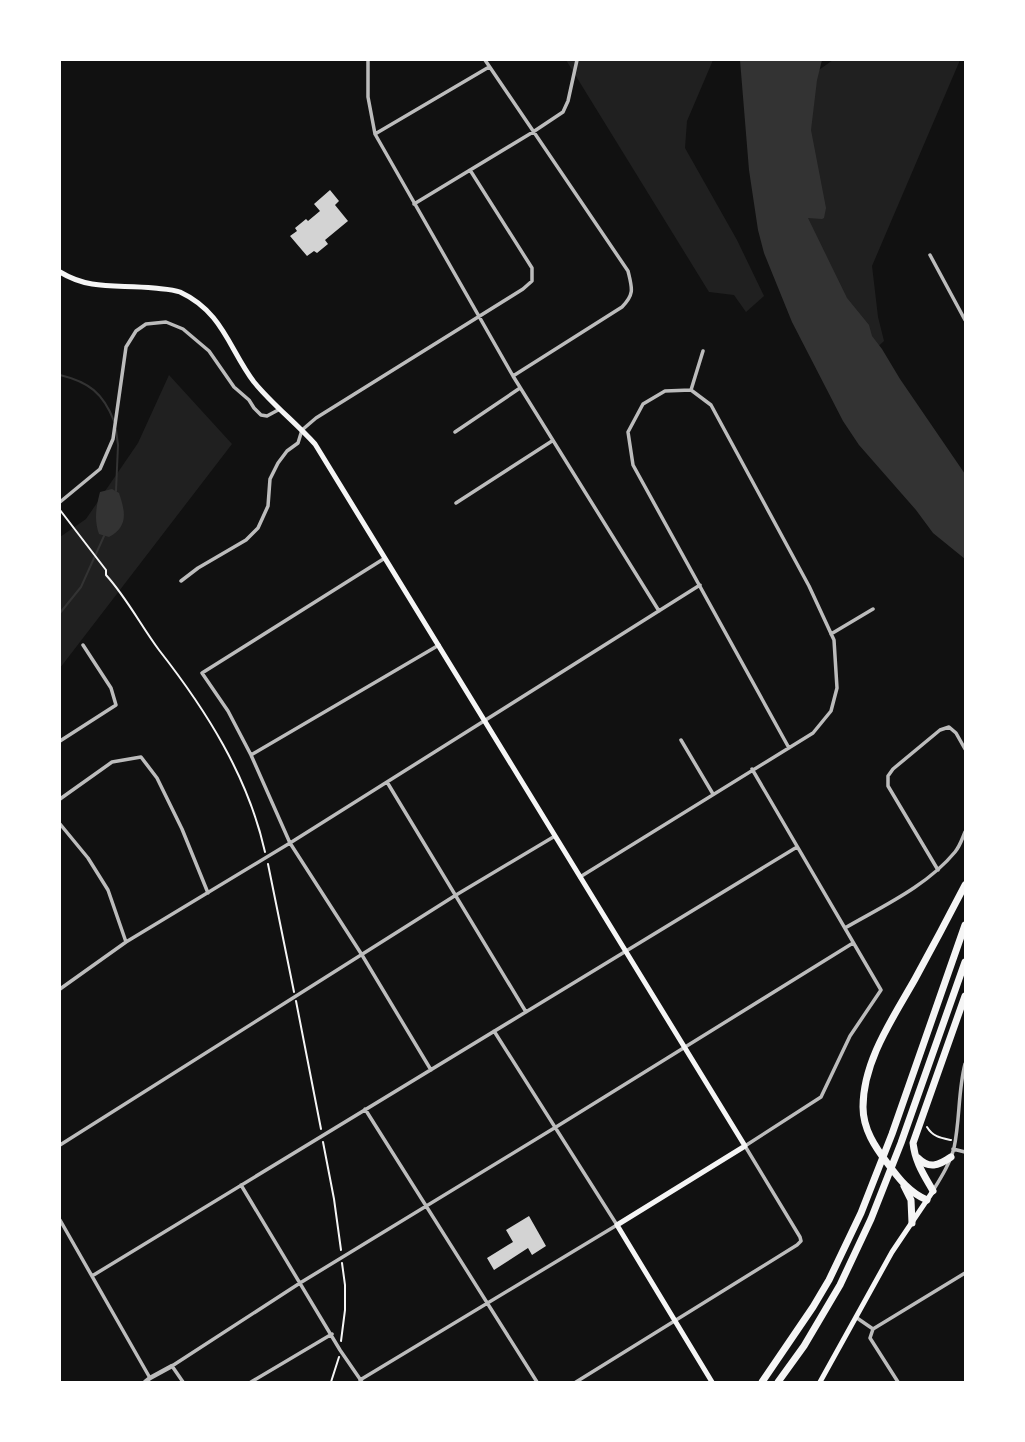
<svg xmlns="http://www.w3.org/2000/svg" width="1025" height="1442" viewBox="0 0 1025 1442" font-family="'Roboto Serif',serif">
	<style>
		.green { fill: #202020 }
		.water { fill: #333 }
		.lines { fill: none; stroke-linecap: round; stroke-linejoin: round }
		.stream { stroke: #333; stroke-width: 2 }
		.building { fill: #d3d3d3 }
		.path { stroke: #f5f5f5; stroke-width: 2 }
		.minor { stroke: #bcbcbc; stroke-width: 3.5 }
		.tertiary { stroke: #bcbcbc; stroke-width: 4.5 }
		.secondary { stroke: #f5f5f5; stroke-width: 5 }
		.motorway { stroke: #f5f5f5; stroke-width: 7 }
	</style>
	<rect width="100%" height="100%" fill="#111"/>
	<path class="green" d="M566,60H713L687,121L685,148L737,240L764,296L746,312L734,295L709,292Z
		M833,60H960L872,266L878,317L884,341L869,355L856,351L773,131L799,84Z
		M169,375L232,444L60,668V537L86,519L138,443Z"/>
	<path class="water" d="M740,60H822L817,80L811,130L826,208L824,218L822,219L808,218L847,298L869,325L872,336L882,349L900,379L965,474V559L933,533L916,510L859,445L843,421L792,322L764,253L758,230L749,170Z
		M112,489L119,493C125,511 129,526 109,537L99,534C94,520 96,507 100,492Z"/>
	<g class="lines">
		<path class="stream" d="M60,375C89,382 103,393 114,421
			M116,430L118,445L116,491
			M60,613L81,587L104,536"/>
	</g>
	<path class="building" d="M330,190L339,201L335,205L348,221L325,240L328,244L317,253L314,251L307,256L290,236L297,231L295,228L306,219L308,221L320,211L314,204Z
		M529,1216L546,1246L532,1255L528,1248L494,1270L487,1258L513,1242L506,1230Z"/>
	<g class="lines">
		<path class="path" d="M60,510L106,570V575C127,598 141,626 159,650C206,710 248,776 265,852
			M268,864L294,992
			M296,1001L321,1129
			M927,1127C933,1137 941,1138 951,1140
			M323,1142L334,1199L341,1250
			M341,1341L345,1310V1285L342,1263
			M331,1382L339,1357"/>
		<path class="minor" d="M368,60V97L375,134L513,376L659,611
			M485,60L628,271C632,288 635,294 622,307L513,376
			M375,134L489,67
			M414,204L533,132L563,112L568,101L577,60
			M930,255L965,320
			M691,390L703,351
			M455,432L520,388
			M60,502L100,469L113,439L126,347L136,331L146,324L166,322L183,329L209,351L234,387L249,400L254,408L261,415L267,416L280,409
			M456,503L552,441
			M385,558L202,673L228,711L251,755L290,843L362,955L431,1070
			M181,581L198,568L246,540L258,528L268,506L270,479L278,463L287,451L298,443L302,430L316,418L523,289L532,281V268L470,170
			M831,634L873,609
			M681,740L713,794
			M60,741L116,705L111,688L83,645
			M251,755L439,645
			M387,782L526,1012
			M60,799L112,762L141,757L157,778L182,829L208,893
			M60,824L88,858L108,890L126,942
			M938,870L888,786V776L893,769L940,730L949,727L956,733L965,749
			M580,877L813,733L831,711L837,688L834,640L809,586L711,405L691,390L665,391L643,404L628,432L633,465L789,748
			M845,928C883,906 927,886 955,852C960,846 962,839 965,832
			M60,989L126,942L290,843L700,585
			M365,1109L537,1382
			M60,1145L456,895L555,836
			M953,1149L965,1152
			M241,1185L340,1350L362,1382
			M934,1189C942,1176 950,1163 954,1148C960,1120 958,1091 965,1064
			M60,1220L150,1378
			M92,1276L797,847
			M857,1318L873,1329L870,1338L898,1382
			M873,1329L965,1273
			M360,1380L617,1225L494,1031
			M183,1382L172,1366L300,1283L556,1127L853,943
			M251,1382L332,1334
			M576,1382L797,1245L801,1241L800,1237L745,1146L821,1097L850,1036L881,990L752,769"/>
		<path class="tertiary" d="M145,1382L150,1378L172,1366"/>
		<path class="secondary" d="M60,272C91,291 119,284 154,288C162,289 172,289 180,292C223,312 229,349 254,382C272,404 295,422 315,444L745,1146L617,1225L712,1382
			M820,1382L892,1252L933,1191"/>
		<path class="motorway" d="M918,1158C929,1169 938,1166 951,1157
			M904,1186L911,1200L912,1223
			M933,1191C924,1175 915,1162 913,1143L965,996
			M927,1200C910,1193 899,1179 888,1164C875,1147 863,1129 863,1107C863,1061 893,1018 915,979C932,948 949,916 965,885
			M762,1382L813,1307L829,1280L861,1213L892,1134L965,925
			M778,1382L804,1346L840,1285L871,1219L901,1143L965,962"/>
	</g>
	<rect width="1025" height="1442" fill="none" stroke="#ffffff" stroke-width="122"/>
</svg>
